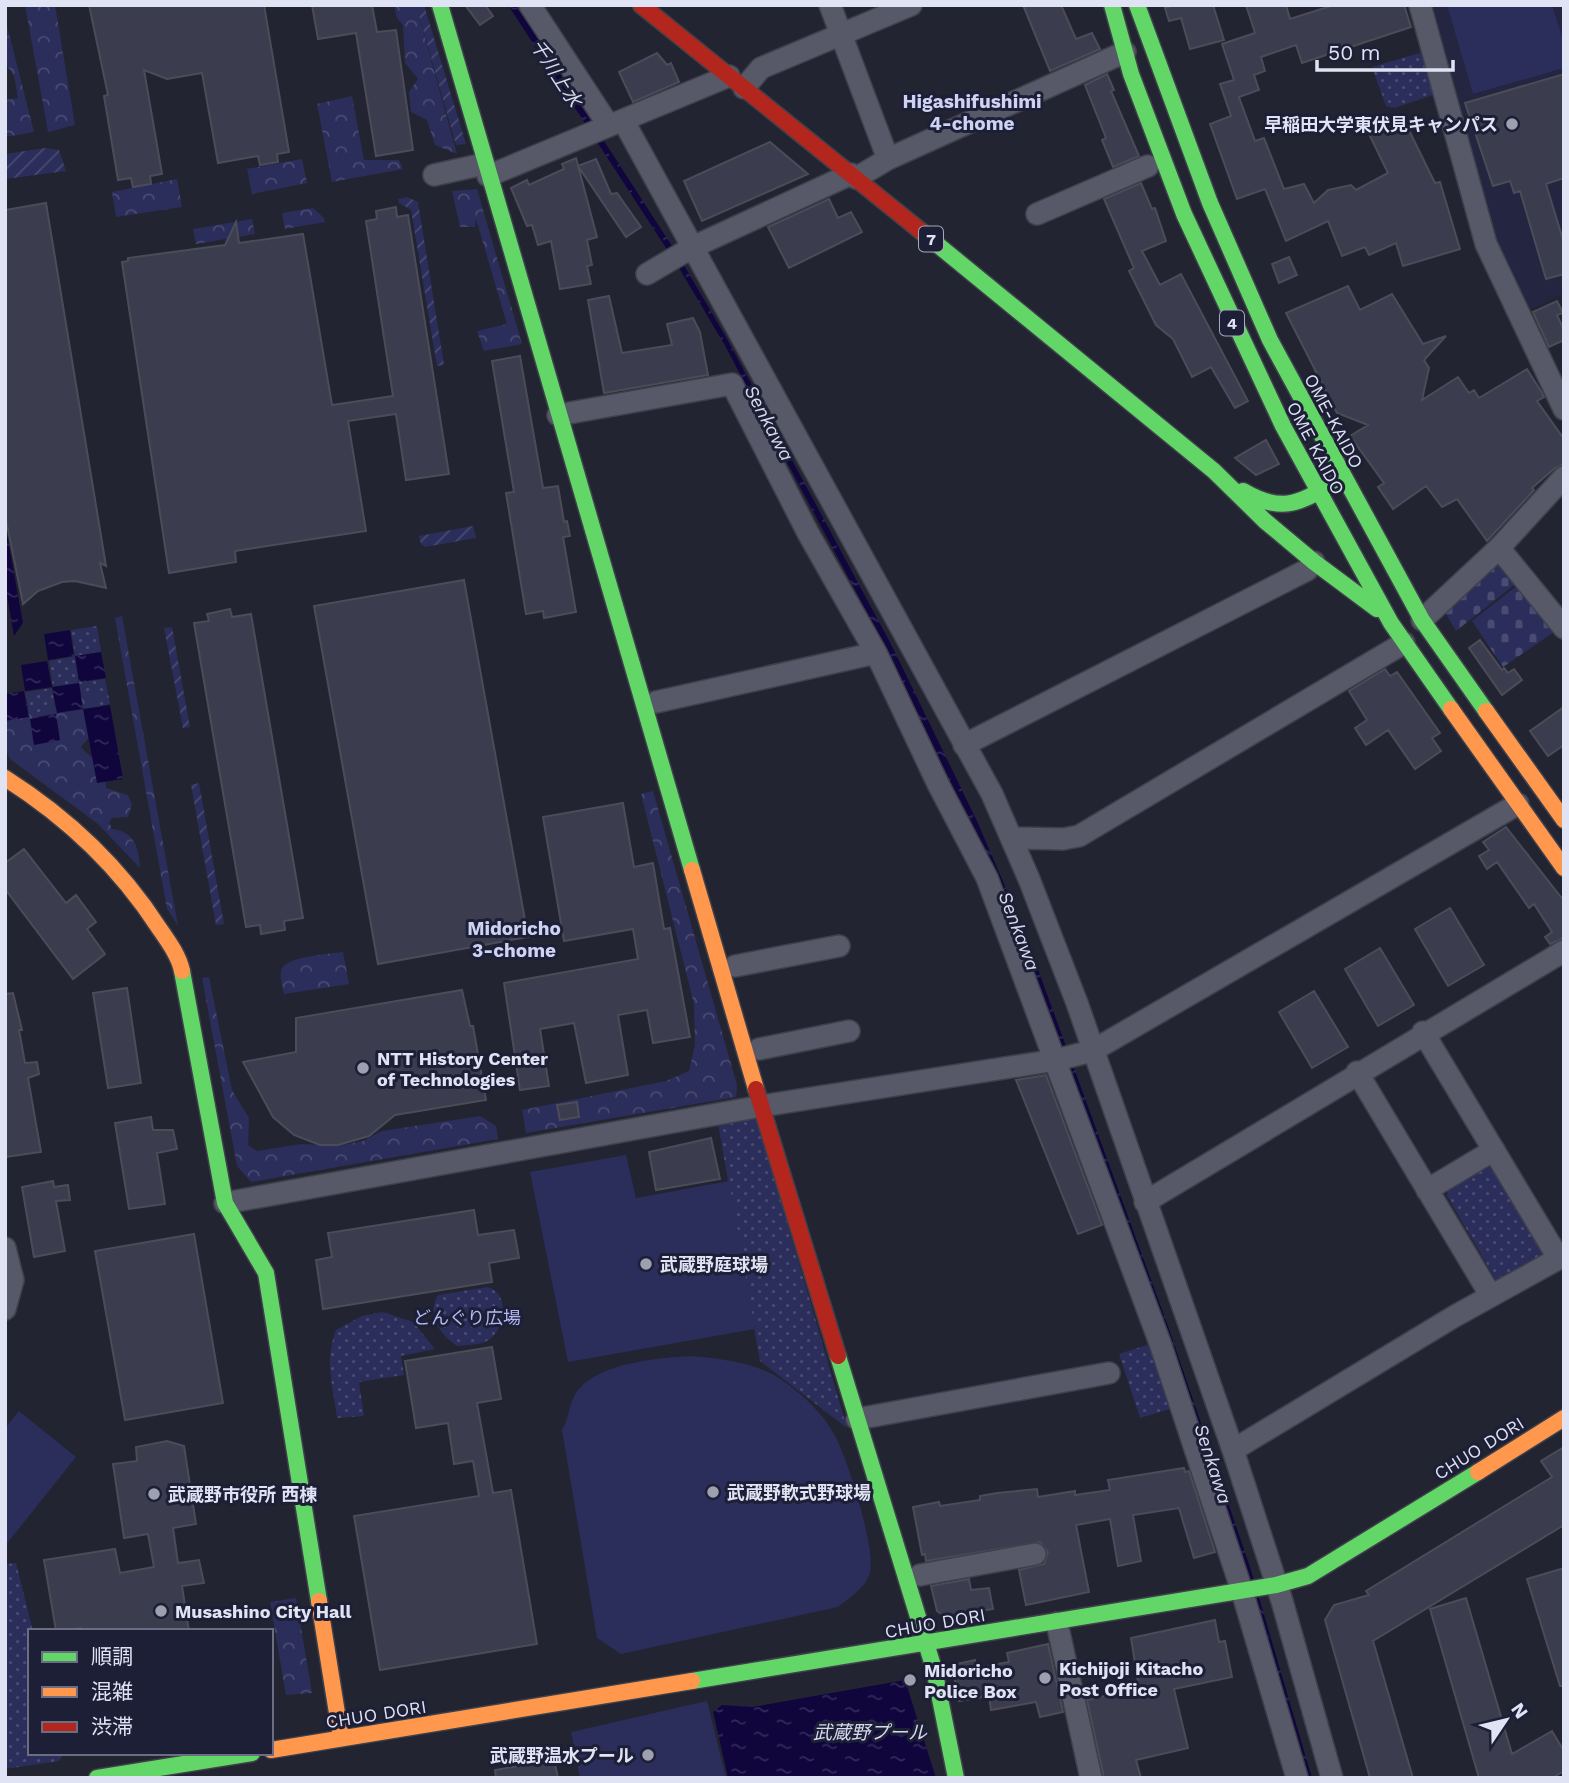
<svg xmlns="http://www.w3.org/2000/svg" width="1569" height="1783" viewBox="0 0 1569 1783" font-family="'Work Sans','Noto Sans JP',sans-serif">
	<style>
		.built { fill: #232541 }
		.grass { fill: url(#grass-dots) }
		.forest { fill: url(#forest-crowns) }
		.cemetery { fill: url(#cemetery-stones) }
		.garden { fill: url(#garden-furrows) }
		.pitch { fill: #2b2d5a }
		.water { fill: url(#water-ripples) }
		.building { fill: #3b3c4e; stroke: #4b4c57; stroke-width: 2 }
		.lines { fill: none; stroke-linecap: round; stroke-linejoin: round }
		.street-casing { stroke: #3e404b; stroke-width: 24 }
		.fast-casing { stroke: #3e404b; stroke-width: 19 }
		.slow-casing { stroke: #3e404b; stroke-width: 19 }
		.jam-casing { stroke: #3e404b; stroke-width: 19 }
		.street { stroke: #575968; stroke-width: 21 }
		.fast { stroke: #63d668; stroke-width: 16 }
		.slow { stroke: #ff974d; stroke-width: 16 }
		.jam { stroke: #b3261e; stroke-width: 16 }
		.poi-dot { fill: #9ea0af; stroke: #1d1f37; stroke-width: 2.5 }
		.labels { text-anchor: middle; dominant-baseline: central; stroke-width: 6; stroke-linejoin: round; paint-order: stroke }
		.shield { fill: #1d1f37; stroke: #a6a8bb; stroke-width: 2 }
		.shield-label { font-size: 16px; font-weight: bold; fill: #e0e3f3 }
		.poi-label { font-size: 18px; font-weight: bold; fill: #e0e3f3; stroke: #1d1f37; text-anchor: start }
		.street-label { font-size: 18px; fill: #e0e3f3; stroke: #1d1f37 }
		.park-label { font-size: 18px; fill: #b2b9f2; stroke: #1d1f37 }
		.water-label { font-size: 19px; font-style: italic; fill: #d7daed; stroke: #1d1f37 }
		.neighbourhood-label { font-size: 19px; font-weight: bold; fill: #ced3f3; stroke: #1d1f37 }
	</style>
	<defs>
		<pattern id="grass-dots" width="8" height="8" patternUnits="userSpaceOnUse" patternTransform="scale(1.75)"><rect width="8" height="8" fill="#2b2d5a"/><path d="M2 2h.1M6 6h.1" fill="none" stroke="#494b72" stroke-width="1.8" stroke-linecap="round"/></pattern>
		<pattern id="forest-crowns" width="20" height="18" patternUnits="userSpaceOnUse" patternTransform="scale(1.75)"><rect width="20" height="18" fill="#2b2d5a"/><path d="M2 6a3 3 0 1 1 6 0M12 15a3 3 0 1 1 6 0" fill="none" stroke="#494b72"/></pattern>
		<pattern id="cemetery-stones" width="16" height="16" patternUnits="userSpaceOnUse" patternTransform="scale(1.75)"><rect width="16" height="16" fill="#2b2d5a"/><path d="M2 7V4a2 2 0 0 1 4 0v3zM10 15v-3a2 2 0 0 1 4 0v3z" fill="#494b72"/></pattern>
		<pattern id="garden-furrows" width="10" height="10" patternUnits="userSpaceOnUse" patternTransform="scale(1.75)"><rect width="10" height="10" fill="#2b2d5a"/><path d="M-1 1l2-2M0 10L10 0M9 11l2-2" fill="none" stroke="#494b72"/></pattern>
		<pattern id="water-ripples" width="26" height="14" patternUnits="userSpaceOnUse" patternTransform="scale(1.75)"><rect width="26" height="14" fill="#10063d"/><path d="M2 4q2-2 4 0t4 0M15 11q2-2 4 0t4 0" fill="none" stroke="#322a5a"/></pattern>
	</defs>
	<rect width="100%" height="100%" fill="#232431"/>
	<path class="built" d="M1427,5H1564V294L1529,310L1494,243Z"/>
	<path class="grass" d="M1423,52L1436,94L1394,108L1386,106L1372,67Z
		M97,626L101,652L75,656L79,682L105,679L110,704L84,709L79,683L53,687L49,661L75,656L71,630Z
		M52,688L56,713L30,718L25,692Z
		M756,1115L847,1428L760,1361L718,1124Z
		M1487,1163L1493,1166L1545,1247L1543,1258L1501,1282L1496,1280L1447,1196L1449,1186Z
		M488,1287C511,1295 506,1332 485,1342C478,1345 465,1345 457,1346C439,1333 426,1316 438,1295Z
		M383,1312L413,1322L435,1349L401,1356L404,1375L359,1382L364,1416L337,1418C333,1386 324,1361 336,1330L362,1316Z
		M1153,1343L1173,1408L1140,1418L1119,1354Z
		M16,1563L33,1631H30V1753H64L59,1761L5,1769V1564Z"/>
	<path class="forest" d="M25,5H55L75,125L48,132Z
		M394,5H416L457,154L435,145L427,120L411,112L409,92L418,79L405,63L403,25L397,18Z
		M5,18L34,132L5,137V100L18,98L14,76L5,63Z
		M352,96L364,160H399L403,169L332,182L317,104Z
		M302,159L307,183L252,194L247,169Z
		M177,179L182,207L116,217L112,192Z
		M477,189L522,344L484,351L477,331L507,324L476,219L475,227H460L452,191Z
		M313,208L324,218L325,222L285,229L282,213Z
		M252,219L255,234L196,244L193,229Z
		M122,616L178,926L167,909L115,618Z
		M85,693L96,695V702L104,709L97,728L81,747C94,762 106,761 106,788L128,795L132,804L128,817L112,818L109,822L112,829C134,831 139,848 140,868L98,824L10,759L5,748V704C30,704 36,711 49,730L55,729L49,710Z
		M653,791L737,1085L736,1097L526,1133L522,1110L666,1081L689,1071L695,1045L694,1004L641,794Z
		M343,952L349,984L284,994C282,987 280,978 281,971C284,956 329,954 343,952Z
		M209,977L232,1090L249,1118L248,1145L257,1151L301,1144L338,1146L363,1141L382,1131L480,1116L496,1126L498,1139L251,1182L237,1166L202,978Z
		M296,1598L312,1693L286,1695L270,1602Z"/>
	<path class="cemetery" d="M1497,562L1518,582L1456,631L1445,612Z
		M1519,584L1557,630L1503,667L1472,621Z"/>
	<path class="garden" d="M416,5H424L466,144L456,145Z
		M45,148L59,150L66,171L5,179V154Z
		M407,197L418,202L444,365L437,366L411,210L399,203L398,199Z
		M473,526L476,538L425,547L421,544L419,536Z
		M172,627L190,727L183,728L164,628Z
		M199,783L224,924L216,925L191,785Z"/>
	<path class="pitch" d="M1447,5H1552L1564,43V68L1473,94Z
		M626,1155L636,1198L729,1181L755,1329L568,1362L530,1172Z
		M690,1356C719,1358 758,1363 782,1380C802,1394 822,1412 834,1434C847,1456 876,1549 870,1572C867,1587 849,1598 838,1607L621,1654L597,1638L562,1430C570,1418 568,1402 578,1390C600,1363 657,1358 690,1356Z
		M19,1411L76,1457L5,1546V1428Z
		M707,1701L726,1778H580L571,1732Z"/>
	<path class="water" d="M508,5H515L533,31L681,260L727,339L892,646L977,821L1023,928L1169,1329L1250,1567L1312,1778H1305L972,827L889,654L724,344L679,268Z
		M5,523L23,623L14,636L5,584Z
		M70,630L74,656L48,660L44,634Z
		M101,652L106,678L79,682L75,656Z
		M47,661L52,687L25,691L21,665Z
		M79,683L83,709L57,713L52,687Z
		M24,691L29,717L5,721V694Z
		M110,705L123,779L97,783L83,709Z
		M56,714L60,740L34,745L30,719Z
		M905,1680L936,1778H728L713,1712L722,1705L752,1707Z"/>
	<path class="building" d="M89,5H264L289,152L277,154L278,162L260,165L258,156L218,163L202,73L167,79L144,70L162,174L150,176L151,184L133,187L131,178L118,180L104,96L108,95Z
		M312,5H372L377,32L396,30L413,150L376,156L356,33L318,39Z
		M465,5H485L493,16L480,25Z
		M1023,5H1061L1076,39L1092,33L1100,49L1050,71Z
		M1174,5H1213L1224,40L1190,49L1181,18L1169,21L1165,8Z
		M1246,5H1286L1290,19L1334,5H1404L1411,27L1302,63L1296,45L1261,57L1265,71L1254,75L1259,90L1239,97L1255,141L1264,138L1284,189L1304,184L1314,203L1328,190L1351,185L1356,190L1388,173L1369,134L1403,118L1435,183L1440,182L1460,249L1403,266L1396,243L1369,255L1365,247L1342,256L1328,221L1286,241L1265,189L1237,199L1210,124L1231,116L1220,84L1234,80L1222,44L1255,33Z
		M657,53L667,65L671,63L679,82L633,102L619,72Z
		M1107,74L1114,90L1111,91L1139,156L1113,167L1102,140L1106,138L1085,85Z
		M1564,74V178L1546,184L1564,243V274L1546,279L1520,191L1514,193L1510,181L1493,186L1465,103Z
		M770,142L808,174L702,221L684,181Z
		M576,158L597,237L587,240L592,265L587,266L591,284L560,289L551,241L538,245L532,225L527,226L511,188L527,180L529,185L564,169L562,164Z
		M596,159L611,194L617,193L641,227L626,237L578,166Z
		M1141,183L1152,209L1155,208L1166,241L1142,251L1160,285L1181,274L1248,401L1235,408L1211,367L1192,377L1173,339L1156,325L1129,271L1134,268L1104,199Z
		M829,199L838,218L851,212L862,232L789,268L768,227Z
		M46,203L106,566L100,563L106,588L75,581L62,582L38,591L23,604L5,515V210Z
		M396,207L397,217L408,215L449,474L406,480L396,414L348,421L366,531L235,551L236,562L169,573L122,262L128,261V258L225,245L236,222L239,243L303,234L332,405L393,396L366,221L377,219L376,211Z
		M1289,257L1297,275L1279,283L1272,264Z
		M1348,286L1360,310L1392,294L1423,344L1446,336L1424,360L1429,368L1422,400L1458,377L1469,393L1474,390L1479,398L1527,369L1542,393L1544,397L1537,401L1564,439V464L1555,468L1532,488L1534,490L1487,541L1457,499L1442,507L1426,486L1393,509L1378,487L1384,483L1350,436L1368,425L1337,413L1286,313Z
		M609,296L622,353L672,345L667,324L693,318L700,332L708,375L604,393L588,300Z
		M1557,301L1563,313L1557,315L1564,330V340L1549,347L1533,312Z
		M520,356L543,488L558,486L564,522L567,521L570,536L563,537L576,612L544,618L543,611L526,614L506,493L514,492L492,361Z
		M1266,440L1279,464L1256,475L1235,458Z
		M464,580L528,937L378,964L314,606Z
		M230,609L232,617L251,614L303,918L284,921L285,930L261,934L260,925L246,927L194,623L209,621L207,614Z
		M1480,640L1502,670L1504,668L1508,673L1514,669L1522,680L1502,695L1469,648Z
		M1385,669L1390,676L1397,672L1440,733L1432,738L1441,751L1415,769L1388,730L1366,745L1355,728L1367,720L1349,691Z
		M1564,707V745L1548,756L1530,731Z
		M623,803L634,867L653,863L664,929L670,928L690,1037L653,1043L647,1010L618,1015L628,1075L586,1083L574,1023L540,1029L549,1086L520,1090L504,983L638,959L633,929L564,941L543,817Z
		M1506,827L1564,901V938L1550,944L1545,937L1552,932L1534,904L1529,908L1497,862L1487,869L1479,856L1489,850L1483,842Z
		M24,849L66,903L76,895L96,922L87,929L105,954L73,979L5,889V863Z
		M1450,908L1484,965L1448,986L1415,929Z
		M1380,948L1414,1005L1378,1026L1345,969Z
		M127,988L141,1083L108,1088L93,993Z
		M462,990L470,1026H473L486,1100L395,1115L369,1136L338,1145H320L294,1135L273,1117L243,1062L296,1052V1018Z
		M1314,991L1348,1047L1312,1068L1279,1012Z
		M13,993L22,1030H19L25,1063L37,1062L39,1074L28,1078L41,1152L5,1157V994Z
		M1046,1075L1102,1225L1078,1234L1016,1080Z
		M577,1102L579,1117L560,1120L557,1105Z
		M151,1117L153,1130H173L177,1149L157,1153L165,1204L129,1209L115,1123Z
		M711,1138L720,1179L656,1190L649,1152Z
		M53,1181L54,1187L68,1185L70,1200L56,1201L65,1251L34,1257L22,1187Z
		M474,1210L478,1235L514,1230L519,1258L489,1263L492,1282L323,1309L316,1260L332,1257L328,1233Z
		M194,1234L223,1403L125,1420L95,1251Z
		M492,1347L501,1399L477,1403L493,1493L511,1490L537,1644L380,1670L354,1516L479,1496L473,1461L454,1464L448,1423L416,1428L405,1361Z
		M167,1441L184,1446L196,1524L173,1528L178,1563L199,1560L204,1583L182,1586L189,1631H82L81,1628L56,1631L44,1560L115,1549L120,1573L154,1567L148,1534L124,1538L113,1464L137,1461L136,1447Z
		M1564,1447V1525L1373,1641L1413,1778H1370L1325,1620L1334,1605L1369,1595L1366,1591L1552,1477L1541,1461Z
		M1184,1468L1185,1472L1189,1471L1215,1552L1194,1558L1179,1508L1133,1515L1141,1561L1118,1566L1110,1519L1076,1525L1089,1592L1026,1605L1019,1570L1044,1564L1048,1552L1040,1542L926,1561L925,1554L922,1555L913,1507L939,1502L940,1506L980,1500V1496L997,1493L1037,1489L1038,1497L1075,1491V1495L1110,1490L1108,1480Z
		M1564,1568V1686H1560L1527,1579Z
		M969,1579L971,1590L989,1588L993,1609L945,1617L937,1611L931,1586Z
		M1466,1598L1512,1754L1552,1731L1564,1751V1771L1552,1778H1479L1430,1609Z
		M1215,1620L1219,1642L1225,1641L1232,1677L1174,1689L1188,1748L1136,1760L1141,1778H1104L1087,1700L1139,1688L1131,1638Z
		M1048,1644L1063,1712L1040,1717L1036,1702L991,1710L989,1696L959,1701L952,1665L975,1660L976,1668L1009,1662L1007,1653Z
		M554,1760L558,1778H496L495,1770Z"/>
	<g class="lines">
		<defs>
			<path id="street" d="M530,5L609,126
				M830,5L888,159L856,178
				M1420,5L1486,244L1564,409
				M744,88L761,68L911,5
				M623,120L992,794L1029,879L1077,1003L1233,1450L1282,1601L1332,1778
				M888,159L1125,52
				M434,175L484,164
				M488,176L729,76
				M1037,214L1148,166
				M647,274L693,247L851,174
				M558,415L732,384L808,533L876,653L938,784L987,878L1160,1343L1242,1591L1297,1778
				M1499,548L1564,628
				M1422,620L1499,548L1564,477
				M656,702L876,653
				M964,745L1307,570L1314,562
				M1012,838L1063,839L1079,836L1404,643
				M735,966L839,946
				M759,1049L849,1031
				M1357,1072L1491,1296
				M1427,1190L1494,1150
				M1145,1202L1564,951
				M225,1203L762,1106L1056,1060L1092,1051L1518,804
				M5,1248L13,1280L5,1309
				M857,1419L1109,1373
				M1233,1450L1455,1316L1556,1260V1254L1423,1032
				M920,1575L1035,1554
				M1057,1623L1091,1778"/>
			<path id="fast" d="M440,5L692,870
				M1112,5L1131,74L1184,214L1283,426L1391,623L1451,709
				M1137,5L1210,203L1270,340L1422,620L1486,711
				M922,232L1214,471L1265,521L1314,562L1377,609
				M1243,491C1284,515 1300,502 1338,481
				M182,971L225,1203L266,1273L319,1601
				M838,1356L934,1669L956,1778
				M692,1681L1276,1585L1308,1576L1478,1472
				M97,1778L252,1753"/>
			<path id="slow" d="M1451,709L1564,868
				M1486,711L1564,820
				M5,778C68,818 119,866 159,928C168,941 179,956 182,971
				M692,870L756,1089
				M1478,1472L1564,1418
				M319,1601L341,1738
				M271,1750L692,1681"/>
			<path id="jam" d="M641,5L922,232
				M756,1089L838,1356"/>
		</defs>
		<use href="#street" class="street-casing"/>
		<use href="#fast" class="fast-casing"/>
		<use href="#slow" class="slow-casing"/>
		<use href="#jam" class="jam-casing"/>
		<use href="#street" class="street"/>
		<use href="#fast" class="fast"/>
		<use href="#slow" class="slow"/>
		<use href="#jam" class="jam"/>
	</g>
	<g class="poi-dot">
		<circle cx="1512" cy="124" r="7"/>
		<circle cx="363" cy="1068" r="7"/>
		<circle cx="646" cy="1264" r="7"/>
		<circle cx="713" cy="1492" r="7"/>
		<circle cx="154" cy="1494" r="7"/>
		<circle cx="161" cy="1611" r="7"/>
		<circle cx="1045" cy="1678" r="7"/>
		<circle cx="910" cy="1680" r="7"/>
		<circle cx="648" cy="1755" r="7"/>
	</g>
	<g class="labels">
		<g class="shield">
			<rect x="919" y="226.5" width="24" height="25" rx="5"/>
			<rect x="1220" y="310.5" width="24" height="25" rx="5"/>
		</g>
		<g class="shield-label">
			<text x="931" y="239">7</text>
			<text x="1232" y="323">4</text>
		</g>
		<g class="poi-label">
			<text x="1498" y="124" text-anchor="end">早稲田大学東伏見キャンパス</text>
			<text x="377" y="1058">NTT History Center<tspan x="377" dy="21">of Technologies</tspan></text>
			<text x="660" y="1264">武蔵野庭球場</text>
			<text x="727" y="1492">武蔵野軟式野球場</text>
			<text x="168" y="1494">武蔵野市役所 西棟</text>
			<text x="175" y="1611">Musashino City Hall</text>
			<text x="1059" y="1668">Kichijoji Kitacho<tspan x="1059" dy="21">Post Office</tspan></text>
			<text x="924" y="1670">Midoricho<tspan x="924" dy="21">Police Box</tspan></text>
			<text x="634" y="1755" text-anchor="end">武蔵野温水プール</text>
		</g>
		<g class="street-label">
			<text transform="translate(1334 421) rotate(62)">OME-KAIDO</text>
			<text transform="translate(1316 448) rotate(62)">OME KAIDO</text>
			<text transform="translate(1479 1448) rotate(-32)">CHUO DORI</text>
			<text transform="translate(935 1623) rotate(-10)">CHUO DORI</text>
			<text transform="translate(376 1714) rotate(-9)">CHUO DORI</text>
		</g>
		<g class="park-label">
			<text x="467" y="1317">どんぐり広場</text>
		</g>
		<g class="water-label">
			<text transform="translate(556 73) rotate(57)">千川上水</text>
			<text transform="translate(769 423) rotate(62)">Senkawa</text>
			<text transform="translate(1019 931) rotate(69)">Senkawa</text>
			<text transform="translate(1213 1464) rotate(72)">Senkawa</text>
			<text x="870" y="1732">武蔵野プール</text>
		</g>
		<g class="neighbourhood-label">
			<text x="972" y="101">Higashifushimi<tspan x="972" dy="22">4-chome</tspan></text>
			<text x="514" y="928">Midoricho<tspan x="514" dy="22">3-chome</tspan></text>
		</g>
	</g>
	<rect width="1569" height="1783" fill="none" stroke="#e0e3f3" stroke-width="14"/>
	<rect x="28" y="1629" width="245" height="126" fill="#1d1f37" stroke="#6b6d82" stroke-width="2"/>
	<rect x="42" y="1652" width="35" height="10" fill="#63d668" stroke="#6b6d82" stroke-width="2"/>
	<text x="91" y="1664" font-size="21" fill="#e0e3f3">順調</text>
	<rect x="42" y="1687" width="35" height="10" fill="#ff974d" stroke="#6b6d82" stroke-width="2"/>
	<text x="91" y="1699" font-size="21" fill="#e0e3f3">混雑</text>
	<rect x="42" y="1722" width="35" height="10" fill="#b3261e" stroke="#6b6d82" stroke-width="2"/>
	<text x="91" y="1734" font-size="21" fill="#e0e3f3">渋滞</text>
	<g transform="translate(1506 1720) rotate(55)" stroke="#1d1f37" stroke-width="5" paint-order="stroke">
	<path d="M0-5L12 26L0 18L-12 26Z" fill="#e0e3f3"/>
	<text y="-10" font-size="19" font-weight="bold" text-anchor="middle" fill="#e0e3f3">N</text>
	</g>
	<path d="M1317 60v10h136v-10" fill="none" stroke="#e0e3f3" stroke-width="3.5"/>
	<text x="1328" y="60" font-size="21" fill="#e0e3f3" stroke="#1d1f37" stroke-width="5" paint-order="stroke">50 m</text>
</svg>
